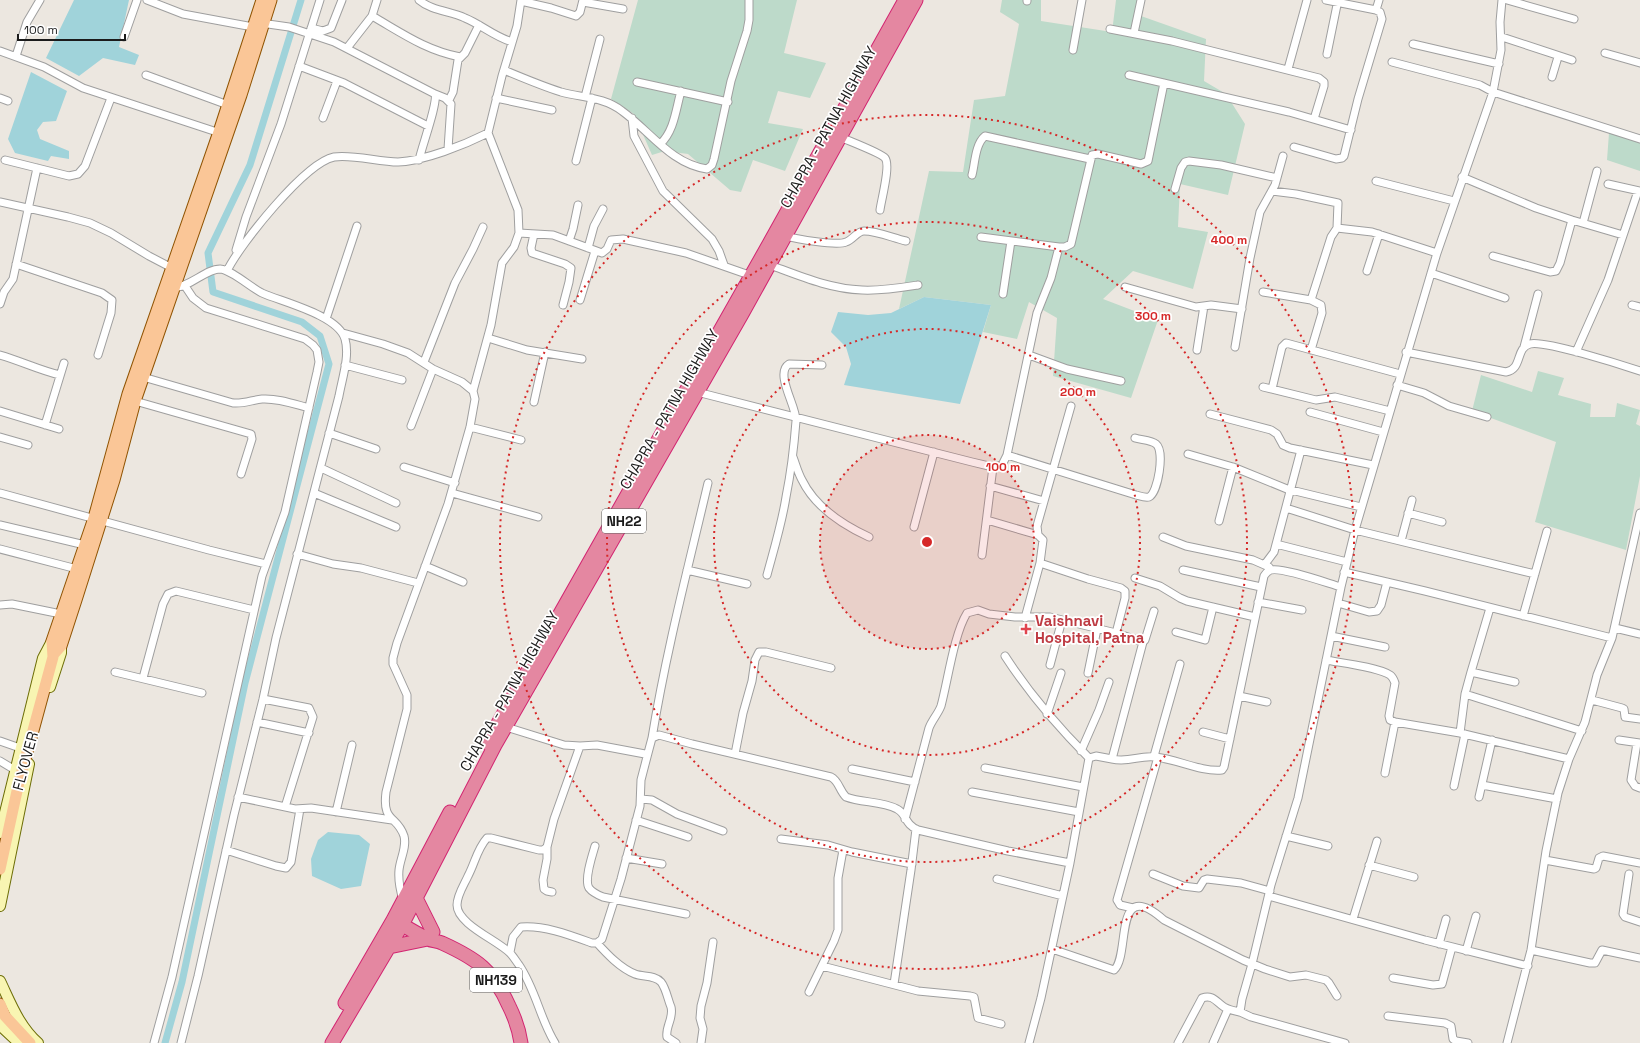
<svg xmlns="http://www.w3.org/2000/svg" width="1640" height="1043" viewBox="0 0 1640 1043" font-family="'Space Grotesk',sans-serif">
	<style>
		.wetland { fill: #bddaca }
		.water { fill: #a0d3da }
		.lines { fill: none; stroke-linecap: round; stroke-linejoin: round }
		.canal { stroke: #a0d3da; stroke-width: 7 }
		.street-casing { stroke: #9f9f9f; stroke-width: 9 }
		.secondary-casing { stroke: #6c6d06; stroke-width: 12 }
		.primary-casing { stroke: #8f5302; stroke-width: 13 }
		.highway-casing { stroke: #d22571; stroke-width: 15 }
		.street { stroke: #fff; stroke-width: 7 }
		.secondary { stroke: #f8f5b2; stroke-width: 10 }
		.primary { stroke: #fac697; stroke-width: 11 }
		.highway { stroke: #e487a1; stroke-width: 13 }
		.ring { fill: none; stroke: #d62828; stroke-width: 2; stroke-dasharray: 2 4 }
		.health-dot { fill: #e0444e; stroke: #fff; stroke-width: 1.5 }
		.labels { text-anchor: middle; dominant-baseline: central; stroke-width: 3.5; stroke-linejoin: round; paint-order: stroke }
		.shield { fill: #fff; stroke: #5f5f5f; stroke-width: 1 }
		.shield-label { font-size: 14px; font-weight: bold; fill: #1b1b1b }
		.street-label { font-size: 15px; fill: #1b1b1b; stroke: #fff }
		.health-label { font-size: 15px; font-weight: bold; fill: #be3a42; stroke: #fff; text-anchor: start }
		.centre { fill: #d62828; stroke: #fff; stroke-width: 2 }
		.ring-label { font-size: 12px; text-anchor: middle; font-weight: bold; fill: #d62828; stroke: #fff; stroke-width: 3.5; stroke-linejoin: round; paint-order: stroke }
	</style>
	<rect width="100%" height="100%" fill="#ece7e0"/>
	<path class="wetland" d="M638,0H797L784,53L826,63L810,98L778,91L768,123L803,129L785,171L753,160L741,192L730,190L688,154L665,151L652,155L634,114L611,99Z
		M1002,0H1041V21L1112,32L1116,0H1142L1141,16L1206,39L1204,81L1226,94L1245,124L1228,195L1180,184L1178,227L1208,232L1193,289L1133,271L1103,299L1158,320L1131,398L1053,376L1057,318L1029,302L1017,339L983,332L991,305L924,297L899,309L929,171L963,172L974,100L1005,96L1019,24L1000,12Z
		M1609,133L1640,142V171L1607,160Z
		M1538,371L1564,378L1558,395L1591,404L1590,417H1615L1617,403L1640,410L1636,424L1640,426V476L1626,550L1535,522L1556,442L1472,411L1481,375L1532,392Z"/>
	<path class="water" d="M74,0H129L119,47L139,55L135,65L103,58L79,76L46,58Z
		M31,72L67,91L56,121L43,122L37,130L40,139L69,151V159L51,156L48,161L15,153L8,139Z
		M924,297L991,305L960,404L844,385L851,364L846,347L831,332L838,312L868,315L891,313Z
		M328,832L359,835L370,844L361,886L341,889L312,876L311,859L318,840Z"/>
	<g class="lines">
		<path class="canal" d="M165,1043L182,982L245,683L329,364L320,336L302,322L213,292L208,253L250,165L301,0"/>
		<defs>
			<path id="street" d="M147,0L183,14L253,27
				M419,0C432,11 450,11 465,18C482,25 493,36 512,42
				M1326,0L1376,10L1379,0
				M1507,0L1574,19
				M521,1L551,8L576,16L580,12L583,0
				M1027,1V0
				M583,2L623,9
				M372,16C402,33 425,50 460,57
				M261,23L289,27L334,42L435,94C438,103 422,146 419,160
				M311,28L323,31L331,28L342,0
				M1110,29L1172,41L1319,78L1324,82V86L1314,119
				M1134,33L1141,0
				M124,37L137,0
				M1502,37L1572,60
				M1413,44L1499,64
				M347,48L372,16L377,0
				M1073,50L1082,0
				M0,51L44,67L83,88L223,134
				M1605,53L1640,63
				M1327,54L1338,0
				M16,56L27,22L40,0
				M1392,62L1480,85L1493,92L1640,139
				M299,66L344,83L428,126
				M1288,69L1307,0
				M504,70C523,78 542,86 561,92C583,98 604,97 622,111C650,131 671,164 707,169L712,165L714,159L731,81L747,31L749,20V0
				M146,75L228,105
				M1129,75L1289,112L1351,130
				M1552,77L1558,57
				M637,82L728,102
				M435,94L445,98L451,104L448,149
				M585,97L600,39
				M0,98L8,101
				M496,98L552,110
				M449,100L453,92L458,60L465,53L479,25
				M323,118L337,81
				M632,118L634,136L663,191L712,239L719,251L724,265
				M840,137C849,141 881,153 885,158C891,165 881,201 880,210
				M660,144C674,132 676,109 681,91
				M1294,147L1336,159L1342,158L1344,156L1358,99L1382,19L1380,12L1376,10
				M5,160L69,176L78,174L85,166L111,98
				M576,161L592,98
				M972,175C975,164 975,144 985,136L1090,159
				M1462,177L1536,208L1572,220L1623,235
				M1376,181L1454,201
				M1608,184L1640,191
				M1175,189L1181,168L1185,162L1189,161L1221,165L1277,178
				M1272,191L1296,194L1338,203L1337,228
				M0,202L68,217L90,223L111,233L149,256L172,268
				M1583,223L1597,171
				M519,233L553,235L602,253L607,249L611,240L623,239L686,253L752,276
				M534,234L531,248L532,253L565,264L571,268L569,282L563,305
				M786,236C796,239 837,246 846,242C853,240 857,231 864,231C877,231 893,238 906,241
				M981,237L1059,247H1065L1071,244L1092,155L1098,154L1141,164L1148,161L1164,83
				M569,241L573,229L578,205
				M588,248L594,226L603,209
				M236,250L246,217L281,124L320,0
				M1493,256L1550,272L1556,271L1560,263L1572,220
				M16,264L102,293L112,300L111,313L98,355
				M770,265C800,276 830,289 862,290C881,291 899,288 918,285
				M227,271C240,244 305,163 334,157C352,154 379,162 398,162C424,161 464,145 488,133
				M1367,271L1379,234
				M1431,273L1505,298
				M1125,287L1196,307L1211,305L1242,309
				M173,288C190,287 206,269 220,269C232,270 250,287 262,293C282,302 338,315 345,339C350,356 342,379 339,396L276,638L263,699L234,815L198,976L181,1043
				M1263,292L1311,300L1321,305L1322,313L1311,350
				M1003,294L1011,241
				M580,300L595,251
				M1311,300L1331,237L1337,228L1372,232L1437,253
				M0,304L4,292L13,279L37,168
				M1632,305L1640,307
				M326,319L357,226
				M343,333L383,344L408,353L433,369L462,382L473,391L475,399L470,427L448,504L397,643L393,658V664L407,695V709L386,792C382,823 397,815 404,836C407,847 400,859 399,870C398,881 400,890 403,900
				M488,338L527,350L582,359
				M1235,347L1250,258L1260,212L1275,185L1283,156
				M1524,347L1538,294
				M1197,350L1204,306
				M1406,352L1506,372C1523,369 1515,348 1530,344C1544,340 1622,365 1640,371
				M1576,352L1608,280L1638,191
				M0,355C21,361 39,370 60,375
				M1029,355L1067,369L1121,381
				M424,362L455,283L473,249L483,227
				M345,365L402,380
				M143,377L233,403C244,404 252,400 262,399C278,398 294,404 309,408
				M1397,385L1424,393L1449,406L1487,417
				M1263,387L1316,400L1335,397L1390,411
				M1272,389L1282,347L1286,343L1400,374
				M473,391L491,325L502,263L514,247L519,233L518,210L488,133L502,76L517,26L521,0
				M697,392L972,462L993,467L1002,465L1007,455L1037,313L1051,278L1059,247
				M135,401L251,434L252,439L241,474
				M534,402L545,352
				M0,411L59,429
				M1310,412L1383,432
				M1210,414L1271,430L1277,434L1283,445L1290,448L1373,465
				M45,425L64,363
				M411,426L433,369
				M470,427L521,440
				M329,433L376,449
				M0,437L28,445
				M1188,454L1233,467L1287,489L1361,507
				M1007,455L1136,495C1140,496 1145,498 1149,497C1158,493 1165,451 1156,444C1151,440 1141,440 1135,438
				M793,457C796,465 798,473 802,480C815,507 843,525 869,537
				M404,467L455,483
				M321,468L396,503
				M990,486L1044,501
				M0,493L209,550L266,564
				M314,493L396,527
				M452,493L538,517
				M1286,508L1355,530L1535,574
				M1408,513L1442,522
				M987,520L1038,535
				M1219,521L1233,467
				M0,525L85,545
				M914,527L934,452
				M1163,537L1186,546L1253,560L1269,567
				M1401,541L1412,500
				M1276,544L1347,562
				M0,549L77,569
				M297,554L333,564L361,568L418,583
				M982,555L993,467
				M1040,563L1043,540L1038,535L1037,526L1071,406
				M1265,564L1274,552L1301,450
				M425,566L463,582
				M687,570L747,584
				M1183,570L1261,587
				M1344,572L1425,591L1612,638
				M767,575C774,549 782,523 786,497C791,472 794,447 796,421C797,407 774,373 789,364L822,365
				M1135,578L1160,586L1180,598L1187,601L1255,617
				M1258,602L1302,610
				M1338,603L1369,612L1377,611L1381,605L1387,582
				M0,605L12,604L61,614
				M1523,616L1547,531
				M1025,618L1040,563L1088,579L1121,588L1125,591V598L1116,633
				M1615,628L1640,634
				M1176,632L1205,640L1213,607
				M1331,636L1385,647
				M1143,642L1145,640L1154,611
				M1005,656C1029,693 1057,726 1089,758
				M1326,660C1342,663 1377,667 1390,675C1393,677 1394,680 1395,683L1389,716L1390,720L1395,722L1460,733L1569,759
				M1050,665L1062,620
				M115,672L202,693
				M1471,672L1490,608
				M1088,673L1097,629
				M143,678L163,604L168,594L176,591L254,610
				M1465,694L1582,731
				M1239,696L1267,702
				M263,699L309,708L313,717L285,807
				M1592,700L1622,708L1624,709L1625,717L1640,719
				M1047,714L1061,673
				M257,722L309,733
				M506,727L564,745L580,746L554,819L547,847L543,850H539L491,838H487C477,849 475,863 468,876C464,885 457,895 457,905C457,924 497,940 510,953C513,956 516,961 519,965C536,990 540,1019 555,1043
				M1203,732L1230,739
				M1460,733L1465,694L1471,672L1515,682
				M652,738C666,652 688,568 708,483
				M1619,740L1640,743
				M0,741L20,748
				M1637,743L1631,780L1635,786L1640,788
				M580,746L597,745L645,754L648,753L652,738L659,735L692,744L831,777C839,781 839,790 846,797C862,803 882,801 897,809C907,814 904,824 918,830L1008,851L1070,863
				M1081,751L1099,710L1109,682
				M735,754L743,713L752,681L755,660L759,652H766L831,668
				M1154,756L1180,664
				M1112,759C1129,763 1139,755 1155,757C1177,759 1200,772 1222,770L1224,767L1264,576C1266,573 1267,571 1271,570C1282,567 1327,583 1341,587
				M0,761L15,770
				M985,768L1083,787
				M852,769L915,782
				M1385,773L1395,722
				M1482,785L1557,799
				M1454,786L1465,734
				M972,792L1079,812
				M238,797L295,809L311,808L392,820
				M1479,797L1492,740
				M641,799L652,800L677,814L723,831
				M336,812L352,745
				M905,819L929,728C932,720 938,714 941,706C948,680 954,634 967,613L978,610L989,614L1015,617H1050L1116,633L1143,642L1112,759L1096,756L1089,758L1070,863L1041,998L1029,1043
				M636,820L688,837
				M1286,836L1328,846
				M781,839L828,845L852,852L912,864
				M595,846C592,856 584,880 589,888C592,892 598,895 603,897L686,914
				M547,847V859L543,880L544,889L547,891L552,892
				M226,850L276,866L286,868L291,862L300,809
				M626,858L662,864
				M1545,860L1594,869L1596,868L1599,858L1603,856L1640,863
				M1369,865L1414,877
				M1153,874L1183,886L1199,888L1204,880L1207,879L1241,883L1270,891
				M1629,874L1623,914L1625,917L1640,922
				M997,879L1063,896
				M1269,896L1425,940L1528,966
				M1133,908L1120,905L1117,900L1158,757
				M1353,919L1377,841
				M597,943C607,954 620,968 635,974C643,977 655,975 661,982C666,988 668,1000 671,1007C674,1018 665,1027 667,1037L676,1043
				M1439,944L1446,919
				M1052,949L1114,970C1131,956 1112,874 1164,920L1243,960L1265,969L1290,977L1306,975L1326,980L1329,983L1337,996
				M1531,950L1590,963H1595L1602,950L1640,958
				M1466,951L1476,916
				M510,952L513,937L521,927C544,925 570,935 592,943H597L602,939L621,879L640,806L641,780L648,753
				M822,966L918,991L970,996L974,997L978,1018L1001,1024
				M1393,978L1433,985L1442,984L1452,947
				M894,984L911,870L916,829
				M809,992L834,941L838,930V878L843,850
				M1240,1012L1251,1017L1345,1043
				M1388,1016L1445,1023L1451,1026L1453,1039L1456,1041L1468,1043
				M154,1043L172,977L262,576L285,512L317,372L319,362L317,350L313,345L305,339L206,308L193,298L185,286
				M701,1043L703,1029L700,1018L701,1006L707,983L713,942
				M1178,1043L1202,998C1213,994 1216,1002 1224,1007C1229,1010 1235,1011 1240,1012L1242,999L1252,964L1271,885L1298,798L1341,587L1355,530L1437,253L1493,92L1501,50L1500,22L1502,0
				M1213,1043L1228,1009
				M1507,1043L1531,950L1546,851L1558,793L1569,759L1585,722L1597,675L1612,638L1640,513"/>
			<path id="secondary" d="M50,687L61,653V646
				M0,833L43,658L52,641
				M0,906L29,764
				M0,981C11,1004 19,1026 38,1043
				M0,1022L3,1028L19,1043"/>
			<path id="primary" d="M54,654L61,646L76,600L114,480L135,401L241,95L271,0
				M0,869L19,782L53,657L52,641L94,518L128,394L219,132L262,0
				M0,1004L5,1016L30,1043"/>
			<path id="highway" d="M487,743L769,244L905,0
				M416,898L433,932
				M396,921C406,927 417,934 428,939C432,941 438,941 442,943C477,959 493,970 509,1006C515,1018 519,1029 521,1043
				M389,947L428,939
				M345,1003L393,920L450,812
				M332,1043L402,925L495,745L742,314L916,0"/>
		</defs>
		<use href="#street" class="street-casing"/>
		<use href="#secondary" class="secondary-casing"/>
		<use href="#primary" class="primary-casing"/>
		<use href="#highway" class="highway-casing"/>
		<use href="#street" class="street"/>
		<use href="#secondary" class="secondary"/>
		<use href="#primary" class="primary"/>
		<use href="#highway" class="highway"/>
	</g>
	<circle cx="927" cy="542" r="107" fill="#d62828" fill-opacity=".12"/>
	<g class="ring">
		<circle cx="927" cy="542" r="107"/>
		<circle cx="927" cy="542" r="213"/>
		<circle cx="927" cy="542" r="320"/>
		<circle cx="927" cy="542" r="427"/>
	</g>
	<path class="health-dot" d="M1024 623h4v4h4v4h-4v4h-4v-4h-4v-4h4z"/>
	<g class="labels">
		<g class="shield">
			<rect x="602" y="509" width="44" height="24" rx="3"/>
			<rect x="470" y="968" width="52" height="24" rx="3"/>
		</g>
		<g class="shield-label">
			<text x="624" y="521">NH22</text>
			<text x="496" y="980">NH139</text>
		</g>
		<g class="street-label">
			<text transform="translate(828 127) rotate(-61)">CHAPRA - PATNA HIGHWAY</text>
			<text transform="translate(669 409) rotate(-60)">CHAPRA - PATNA HIGHWAY</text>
			<text transform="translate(509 691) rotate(-60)">CHAPRA - PATNA HIGHWAY</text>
			<text transform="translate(25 761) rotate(-75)">FLYOVER</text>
		</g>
		<g class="health-label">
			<text x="1035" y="620">Vaishnavi<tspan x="1035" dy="17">Hospital, Patna</tspan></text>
		</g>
	</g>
	<circle cx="927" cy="542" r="6" class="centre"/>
	<g class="ring-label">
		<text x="1229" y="244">400 m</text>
		<text x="1153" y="320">300 m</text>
		<text x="1078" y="396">200 m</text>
		<text x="1003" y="471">100 m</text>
	</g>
	<path d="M18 34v6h107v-6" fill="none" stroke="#1b1b1b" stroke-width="2"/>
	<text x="24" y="34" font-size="12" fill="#1b1b1b" stroke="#ffffff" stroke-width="3" paint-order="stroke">100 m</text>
</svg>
